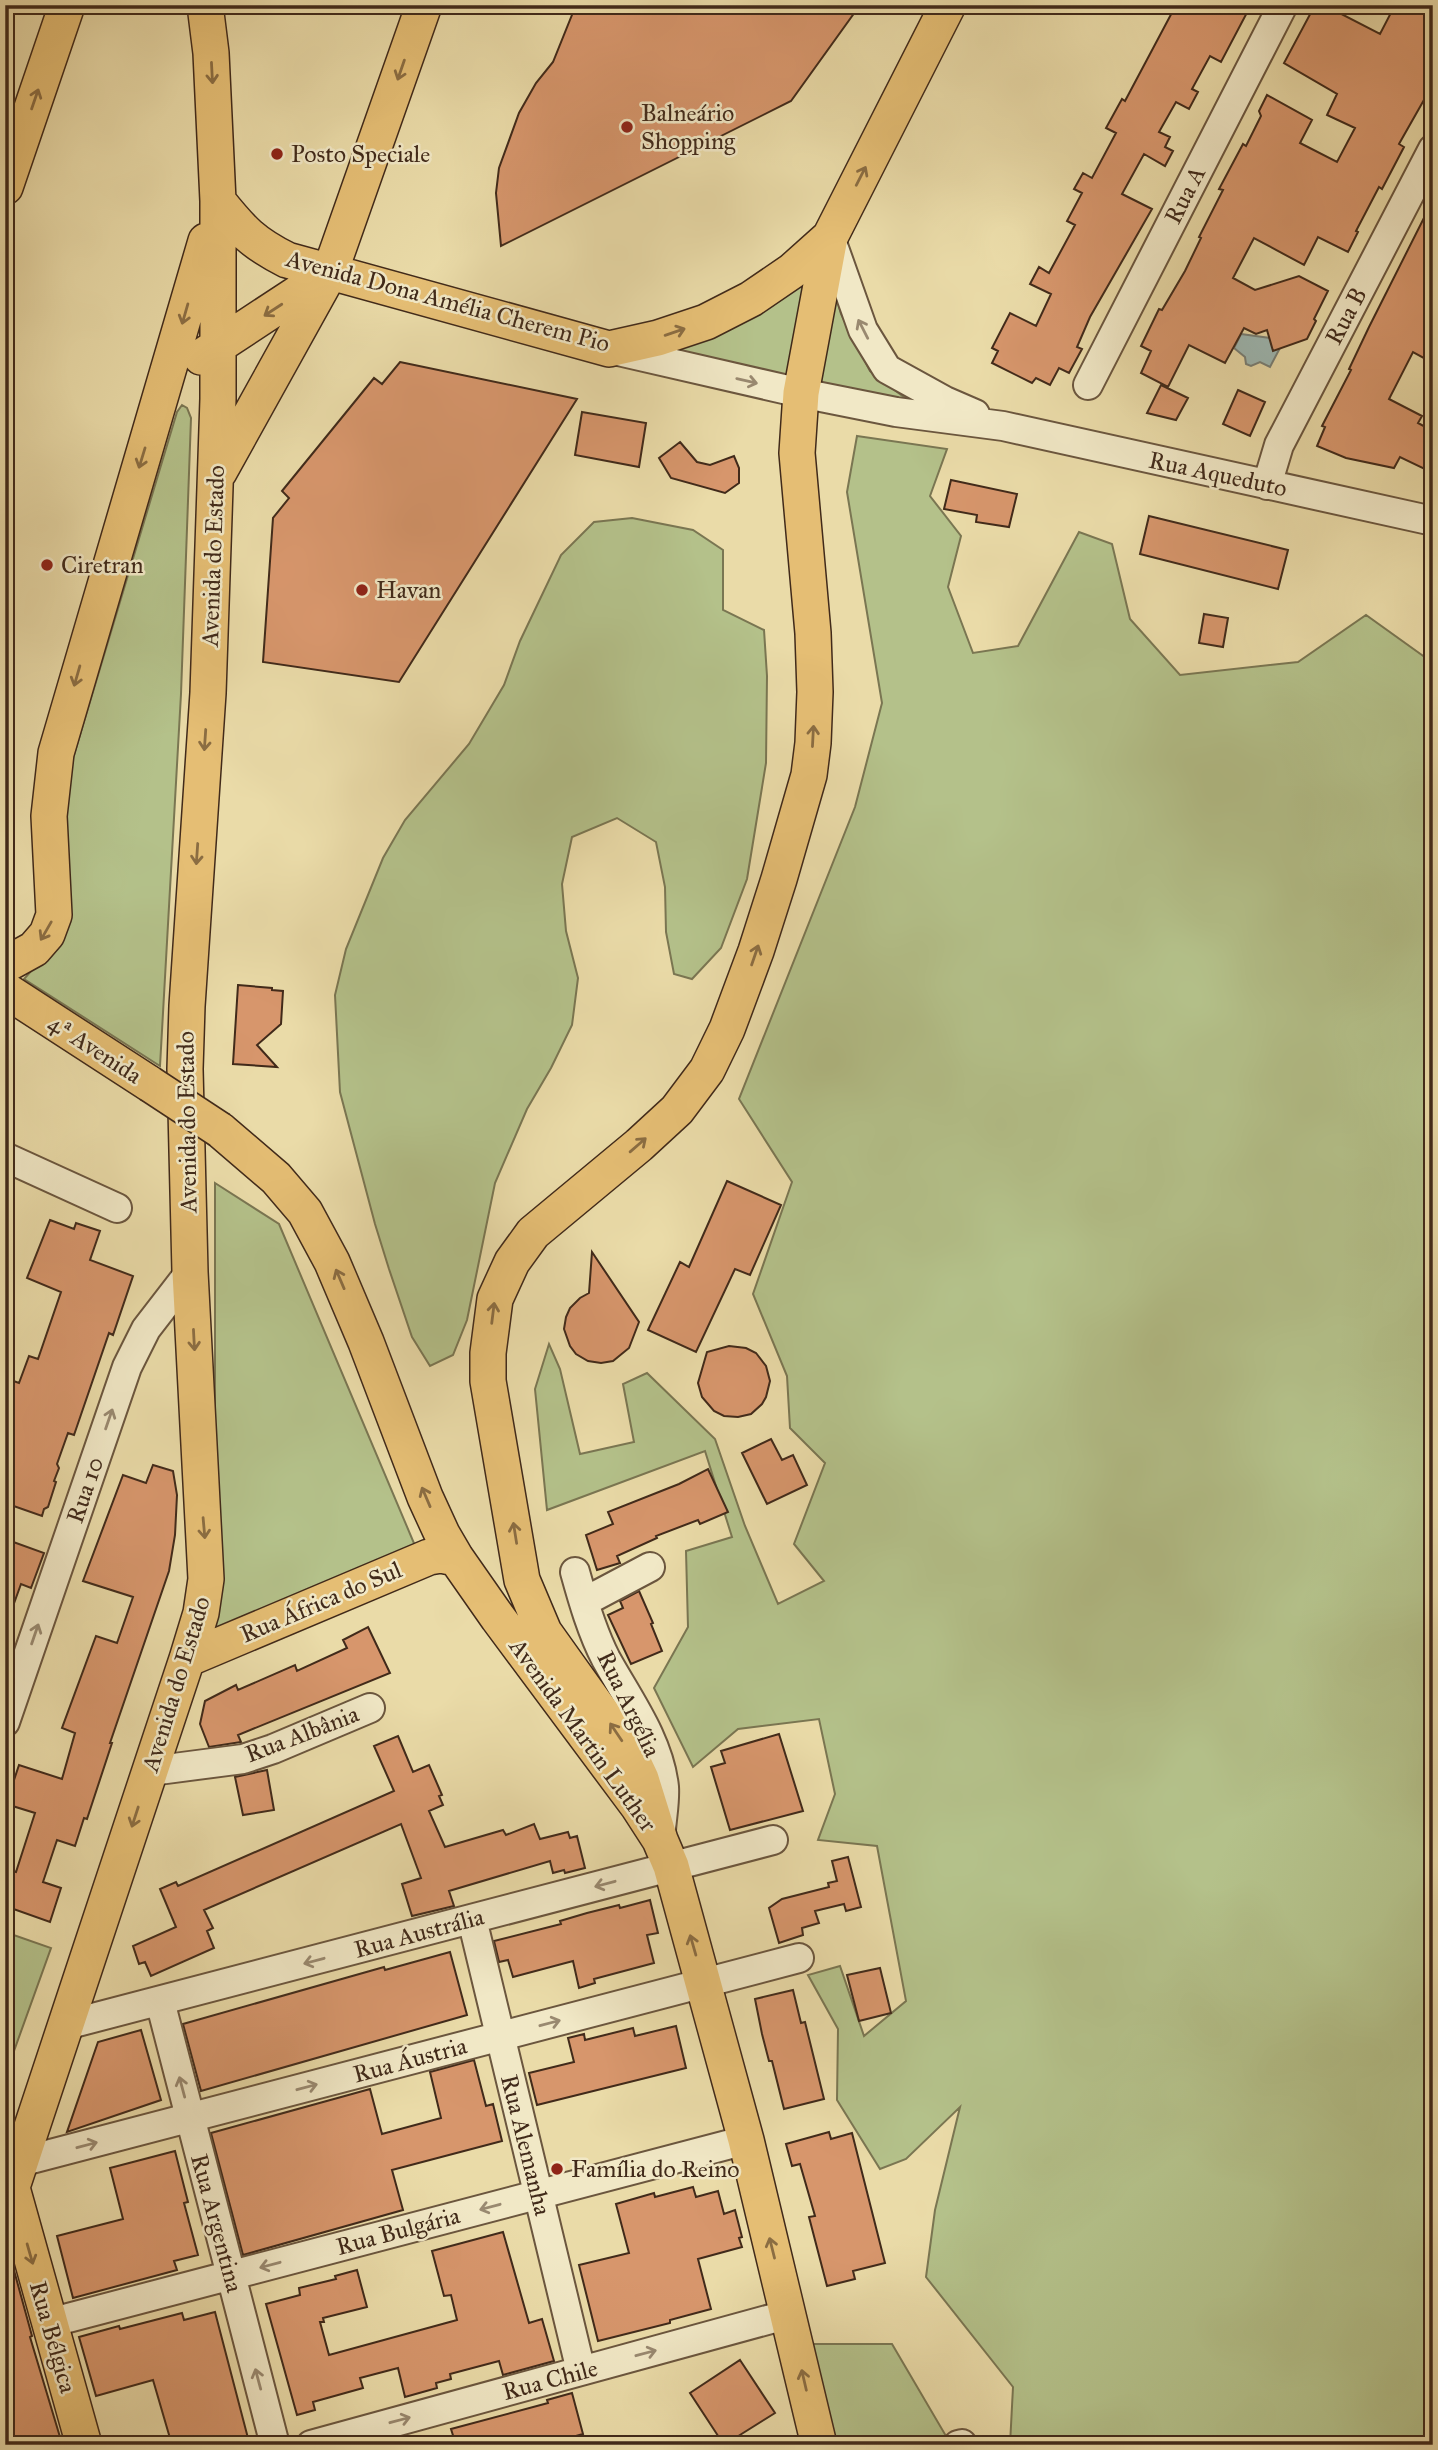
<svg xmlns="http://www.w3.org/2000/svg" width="1438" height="2450" viewBox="0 0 1438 2450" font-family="'IM FELL Great Primer',serif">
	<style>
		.green { fill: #b4c18a; stroke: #7a7652; stroke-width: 2 }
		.water { fill: #9db8b3; stroke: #787f76; stroke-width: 2 }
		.building { fill: #d7966c; stroke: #412a1a; stroke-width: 2 }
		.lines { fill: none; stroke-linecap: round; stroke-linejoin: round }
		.minor-casing { stroke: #6b563e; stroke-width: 32 }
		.major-casing { stroke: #412a1a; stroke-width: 38 }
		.minor { stroke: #f1e8c6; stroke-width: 28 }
		.major { stroke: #e5be74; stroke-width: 35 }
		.major-bridge-casing { stroke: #412a1a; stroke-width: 38; stroke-linecap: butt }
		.major-bridge { stroke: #e5be74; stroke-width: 35 }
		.oneway { stroke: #8b6d42 }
		.oneway2 { stroke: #998970 }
		.poi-dot { fill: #8f2418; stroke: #f1e8c6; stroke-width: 2.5 }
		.labels { text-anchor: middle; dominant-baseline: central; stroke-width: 5; stroke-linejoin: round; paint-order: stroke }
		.poi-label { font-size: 24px; fill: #412a1a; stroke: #f1e8c6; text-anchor: start }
		.street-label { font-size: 24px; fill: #412a1a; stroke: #f1e8c6 }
	</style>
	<rect width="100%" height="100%" fill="#eadba8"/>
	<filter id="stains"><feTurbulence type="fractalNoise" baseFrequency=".00286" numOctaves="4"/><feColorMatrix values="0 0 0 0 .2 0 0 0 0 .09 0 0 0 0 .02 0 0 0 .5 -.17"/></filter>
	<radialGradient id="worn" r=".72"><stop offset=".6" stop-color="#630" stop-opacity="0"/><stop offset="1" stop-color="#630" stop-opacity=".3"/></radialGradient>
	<path class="green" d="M813,267L789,381L666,352Z
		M829,271L841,314L870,371L918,408L810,383Z
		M182,405L187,408L191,418L181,694L160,1066L24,979L56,943L61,830L71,765L177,412Z
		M857,436L947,449L930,496L961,536L948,587L973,653L1018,646L1079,532L1112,544L1130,619L1180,675L1298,662L1366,615L1433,663V2445H1010L1013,2387L926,2277L935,2210L960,2107L906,2159L880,2169L837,2100L838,2029L808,1975L840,1966L864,2036L906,2001L877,1846L818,1840L835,1794L819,1719L738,1729L693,1767L654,1688L688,1627L686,1551L732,1537L705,1451L547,1510L535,1389L549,1344L560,1369L580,1454L634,1442L623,1384L647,1373L715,1439L745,1526L778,1604L824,1581L794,1544L825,1463L790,1428L787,1376L753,1294L792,1182L739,1099L855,807L882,703L847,492Z
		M632,518L693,530L723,550V610L764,630L767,676L766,763L747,879L721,948L692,979L674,974L666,932L665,887L656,842L617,818L572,837L562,884L566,931L578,978L572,1025L551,1068L527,1109L495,1183L467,1320L453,1355L430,1366L412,1337L389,1269L375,1224L340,1092L335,995L346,949L383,858L405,820L469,744L504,685L520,641L561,555L594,522Z
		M215,1183L279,1224L416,1548L215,1637Z
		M5,1932L51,1948L5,2076Z
		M812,2344H892L946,2436L908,2445H828Z"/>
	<path class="water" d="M1241,334L1270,338L1280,348L1270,367L1260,362L1251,366L1246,364L1245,357L1234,348Z"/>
	<path class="building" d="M576,5H860L791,101L501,246L496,193L499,168L519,113L536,83L553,62Z
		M1176,5H1251L1221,62L1210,56L1192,89L1198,92L1189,109L1176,102L1159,132L1170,137L1165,147L1173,151L1165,166L1144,154L1122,194L1152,209L1090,317L1077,347L1082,349L1069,373L1059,368L1050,385L1036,378L1032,383L992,363L998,351L992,348L1010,313L1036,326L1051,294L1030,284L1039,267L1049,273L1075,225L1067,221L1082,193L1074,189L1083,173L1092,178L1116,133L1106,128L1122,99L1125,101Z
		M1315,5H1324L1380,34L1395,5H1433V84L1399,144L1404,147L1382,189L1379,187L1356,231L1358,232L1348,252L1318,237L1304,265L1254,238L1233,278L1255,290L1299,276L1328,291L1314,319L1316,321L1307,339L1273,351L1267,330L1256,334L1244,328L1225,363L1189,345L1168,387L1141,373L1151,351L1141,346L1159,309L1162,310L1185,271L1201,238L1199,237L1223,190L1219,189L1243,144L1246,146L1261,116L1259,111L1267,95L1312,120L1300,143L1337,162L1355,128L1327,115L1337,94L1284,63Z
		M1433,200V363L1413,352L1389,399L1422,416L1418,423L1433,431V473L1400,457L1394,468L1346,458L1317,446L1325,427L1322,426L1351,370L1349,369L1369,327Z
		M400,362L577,399L399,682L263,662L273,518L289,498L282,491L374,378L382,384Z
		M1161,385L1188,398L1176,420L1147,413Z
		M1238,390L1265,402L1250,436L1223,424Z
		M582,412L646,423L639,467L575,455Z
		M680,442L697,462L710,465L734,456L739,468V483L725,493L671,478L659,458Z
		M951,480L1017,494L1009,527L976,522L977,515L944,509Z
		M1149,516L1288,550L1278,589L1140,554Z
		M1204,614L1228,618L1223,647L1199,643Z
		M238,985L272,988V990L283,991L281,1024L257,1045L277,1067L233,1064Z
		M727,1181L781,1205L750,1275L735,1269L696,1352L648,1330L680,1262L689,1267Z
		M50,1220L74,1229L76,1223L100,1231L90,1260L133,1276L113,1335L109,1333L74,1435L68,1433L57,1464L59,1468L54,1481L56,1482L48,1507L44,1509L42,1516L5,1503V1378L19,1383L29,1356L38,1359L61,1292L27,1278Z
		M592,1252L639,1322L629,1348L613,1361L601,1363L588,1361L576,1354L570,1346L564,1329L566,1317L570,1308L580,1298L589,1293Z
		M729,1346L746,1348L756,1353L766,1366L770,1381L766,1397L762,1404L751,1414L738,1417L724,1416L714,1411L702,1397L698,1383L707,1352Z
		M771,1439L782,1460L793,1455L807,1485L767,1504L742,1453Z
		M153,1465L173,1471L177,1495L175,1535L169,1571L110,1743H112L87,1819L84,1818L75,1846L57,1840L43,1882L61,1888L50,1922L5,1906V1890L12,1871L16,1872L35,1813L6,1804L19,1765L62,1779L75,1733L62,1728L96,1636L117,1643L133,1597L83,1581L123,1475L146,1483Z
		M708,1469L728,1512L700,1524L698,1520L656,1536L657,1538L617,1556L620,1563L597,1570L586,1535L613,1524L608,1512L679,1484Z
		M5,1539L44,1553L31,1588L21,1584L8,1620H5Z
		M639,1591L653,1623L651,1624L662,1651L631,1664L608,1615L623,1608L620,1601Z
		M368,1627L390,1673L238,1735L241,1742L209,1747L200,1724L205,1701L236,1685L238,1690L295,1665L297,1671L347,1648L343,1640Z
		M779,1734L803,1811L730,1830L711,1767L725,1763L721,1751Z
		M398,1736L413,1772L429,1765L442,1795L439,1796L443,1805L429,1811L445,1847L503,1830L506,1835L534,1824L540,1839L568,1832L570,1838L577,1836L585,1868L565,1873L564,1870L553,1873L550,1861L449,1891L454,1906L412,1916L402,1884L421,1878L401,1824L204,1910L213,1928L207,1931L214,1948L151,1976L145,1962L139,1964L133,1946L176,1927L160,1889L176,1882L178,1886L394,1791L374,1746Z
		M267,1770L274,1810L243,1815L235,1777Z
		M848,1857L861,1907L846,1911L844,1904L815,1911L819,1923L802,1928L803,1935L779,1943L769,1908L782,1899L829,1887L828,1883L837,1881L832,1861Z
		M650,1900L658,1933L647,1935L654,1963L594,1979L595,1983L579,1988L573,1961L513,1977L508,1960L499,1962L494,1941L561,1924L560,1921L587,1913L619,1905L620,1908Z
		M450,1952L467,2015L201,2091L183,2024L384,1967L385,1970Z
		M880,1968L891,2013L859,2021L847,1975Z
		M793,1990L801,2023L805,2022L824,2099L784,2109L772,2061H769L762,2034L755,1999Z
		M676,2026L686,2068L537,2105L529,2073L574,2062L568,2038L584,2034L585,2040L633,2028L635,2036Z
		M141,2030L161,2100L67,2132L98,2042Z
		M474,2060L486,2106L493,2104L502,2141L392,2170L403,2210L243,2255L211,2133L370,2089L382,2134L441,2118L430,2072Z
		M829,2132L831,2139L852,2133L885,2263L853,2271L855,2279L827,2286L809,2217L815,2216L800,2164L792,2166L786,2144Z
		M175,2151L188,2202L184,2203L198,2255L174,2261L177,2270L73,2298L57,2236L123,2219L110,2168Z
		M693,2187L696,2197L718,2191L724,2214L735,2210L742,2237L739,2238L742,2247L698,2259L711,2309L670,2320V2323L598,2341L579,2265L629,2253L616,2204L654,2193L655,2197Z
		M503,2232L529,2323L542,2319L554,2361L503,2375L499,2361L450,2374L451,2379L436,2383L437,2388L405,2397L398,2368L360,2378L363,2388L313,2402L315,2410L297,2415L266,2304L300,2295L299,2288L336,2279L335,2276L357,2270L367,2307L323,2318L324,2322H320L329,2355L457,2320L451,2295L444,2296L432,2251Z
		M15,2274L32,2336L30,2337L60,2437L42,2442L43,2445H5V2305Z
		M215,2312L249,2442L238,2445H172L153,2380L96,2396L79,2337L119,2326L120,2329L182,2313L184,2320Z
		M740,2360L775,2413L724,2445L690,2393Z
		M572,2393L583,2434L544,2445H456L451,2429L548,2403L547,2400Z"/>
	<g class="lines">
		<defs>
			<path id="minor" d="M830,237L863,330L887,369L945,401L975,414
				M614,350L801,393L896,412L1003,426L1433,521
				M1088,385L1283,5
				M1267,485L1279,445L1433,149
				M5,1157L117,1208
				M575,1572C583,1601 592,1632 606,1659C628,1699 659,1740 664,1787C665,1801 662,1816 661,1830
				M584,1602L650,1567
				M5,1722L127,1367L146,1329L190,1272
				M151,1771L243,1759L273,1749L370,1708
				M472,1919L581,2371
				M160,2001L275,2445
				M66,2025L773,1840
				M20,2162L799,1958
				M49,2323L746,2140
				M311,2445L789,2314
				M958,2445L962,2444"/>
			<path id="major" d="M5,187L67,5
				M218,201C242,231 253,243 287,260L609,349L658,338L706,322L751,299L792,271L830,237L948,5
				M201,357L324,276
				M219,472L330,272L424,5
				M5,965L34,949L47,934L54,915L49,816L56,753L206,241
				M5,990L150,1084
				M220,1130L276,1178L305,1212L332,1262L366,1342L425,1497L442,1534L456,1558L498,1618L638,1806L660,1840L671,1866L746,2140L819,2445
				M187,1659L429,1557L441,1555L456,1558
				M660,1840L641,1779L626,1747L544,1632L522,1580L488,1381V1353L495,1299L512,1262L533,1233L639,1145L677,1110L707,1070L727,1029L756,951L779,879L809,775L813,743L815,692L813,633L797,453L801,393L830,237
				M12,2188L84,2445
				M5,2208L187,1659L201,1613L206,1579L190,1272L185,1069L187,1006L208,693L218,399V201L211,53L205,5"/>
		</defs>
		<use href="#minor" class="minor-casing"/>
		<use href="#major" class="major-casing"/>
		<use href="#minor" class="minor"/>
		<use href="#major" class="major"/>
		<defs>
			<path id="major-bridge" d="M150,1084L220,1130"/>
		</defs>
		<use href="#major-bridge" class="major-bridge-casing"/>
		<use href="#major-bridge" class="major-bridge"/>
	</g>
	<defs><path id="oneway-shaft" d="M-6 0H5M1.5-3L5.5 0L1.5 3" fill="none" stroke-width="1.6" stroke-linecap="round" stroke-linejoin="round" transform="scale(1.75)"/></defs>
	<g class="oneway">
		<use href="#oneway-shaft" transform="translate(401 70) rotate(109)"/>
		<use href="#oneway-shaft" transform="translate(212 73) rotate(87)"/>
		<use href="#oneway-shaft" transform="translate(35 99) rotate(-71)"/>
		<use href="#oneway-shaft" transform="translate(861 176) rotate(-63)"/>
		<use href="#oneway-shaft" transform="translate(273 310) rotate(147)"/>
		<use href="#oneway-shaft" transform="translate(185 314) rotate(106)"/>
		<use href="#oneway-shaft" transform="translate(675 332) rotate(-19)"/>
		<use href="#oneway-shaft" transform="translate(142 458) rotate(107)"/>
		<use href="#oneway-shaft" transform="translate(77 676) rotate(106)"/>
		<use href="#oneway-shaft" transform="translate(813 736) rotate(-87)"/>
		<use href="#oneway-shaft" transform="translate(205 740) rotate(94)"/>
		<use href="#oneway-shaft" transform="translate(197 854) rotate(94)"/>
		<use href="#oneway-shaft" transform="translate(46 931) rotate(120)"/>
		<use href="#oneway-shaft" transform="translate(755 955) rotate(-71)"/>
		<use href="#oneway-shaft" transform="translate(638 1145) rotate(-41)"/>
		<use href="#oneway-shaft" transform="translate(340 1279) rotate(-113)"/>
		<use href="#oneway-shaft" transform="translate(493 1313) rotate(-83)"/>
		<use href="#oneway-shaft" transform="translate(194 1340) rotate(87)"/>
		<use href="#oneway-shaft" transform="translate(426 1497) rotate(-113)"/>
		<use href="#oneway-shaft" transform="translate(204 1528) rotate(85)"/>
		<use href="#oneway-shaft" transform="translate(515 1533) rotate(-99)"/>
		<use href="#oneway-shaft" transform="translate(616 1732) rotate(-124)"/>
		<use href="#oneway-shaft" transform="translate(135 1817) rotate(108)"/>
		<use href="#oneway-shaft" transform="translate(693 1945) rotate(-106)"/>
		<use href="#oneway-shaft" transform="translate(772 2248) rotate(-104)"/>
		<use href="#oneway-shaft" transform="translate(30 2254) rotate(74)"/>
		<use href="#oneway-shaft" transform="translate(804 2380) rotate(-103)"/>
	</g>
	<g class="oneway2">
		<use href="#oneway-shaft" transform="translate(863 329) rotate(-117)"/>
		<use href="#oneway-shaft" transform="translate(747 381) rotate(13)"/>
		<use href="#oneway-shaft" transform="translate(109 1419) rotate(-71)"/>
		<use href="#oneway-shaft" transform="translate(35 1634) rotate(-71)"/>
		<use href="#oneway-shaft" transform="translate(605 1884) rotate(165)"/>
		<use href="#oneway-shaft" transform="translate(314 1961) rotate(165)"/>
		<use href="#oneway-shaft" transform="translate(550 2023) rotate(-15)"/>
		<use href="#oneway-shaft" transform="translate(182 2087) rotate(-105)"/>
		<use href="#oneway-shaft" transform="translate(307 2087) rotate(-15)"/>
		<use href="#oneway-shaft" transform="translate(87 2145) rotate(-15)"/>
		<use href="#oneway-shaft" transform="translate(490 2207) rotate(165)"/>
		<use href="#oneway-shaft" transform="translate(270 2265) rotate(165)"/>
		<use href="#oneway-shaft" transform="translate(646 2353) rotate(-15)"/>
		<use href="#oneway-shaft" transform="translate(258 2379) rotate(-105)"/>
		<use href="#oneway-shaft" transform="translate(400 2420) rotate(-15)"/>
	</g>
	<g class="poi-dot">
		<circle cx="627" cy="127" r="7"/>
		<circle cx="277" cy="154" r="7"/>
		<circle cx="47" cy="565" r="7"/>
		<circle cx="362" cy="590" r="7"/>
		<circle cx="557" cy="2169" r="7"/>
	</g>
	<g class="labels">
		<g class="poi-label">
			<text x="641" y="113">Balneário<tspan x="641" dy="28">Shopping</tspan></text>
			<text x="291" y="154">Posto Speciale</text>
			<text x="61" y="565">Ciretran</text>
			<text x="376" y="590">Havan</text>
			<text x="571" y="2169">Família do Reino</text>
		</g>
		<g class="street-label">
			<text transform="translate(1185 195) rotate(-63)">Rua A</text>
			<text transform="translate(448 301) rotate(15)">Avenida Dona Amélia Cherem Pio</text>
			<text transform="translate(1346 316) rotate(-62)">Rua B</text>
			<text transform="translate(1218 474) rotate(12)">Rua Aqueduto</text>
			<text transform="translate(213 556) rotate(-88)">Avenida do Estado</text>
			<text transform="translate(95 1049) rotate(33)">4ª Avenida</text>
			<text transform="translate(187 1122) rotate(-91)">Avenida do Estado</text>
			<text transform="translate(85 1490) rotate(-71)">Rua 10</text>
			<text transform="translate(321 1602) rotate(-23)">Rua África do Sul</text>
			<text transform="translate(176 1684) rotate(-73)">Avenida do Estado</text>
			<text transform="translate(629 1704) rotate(64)">Rua Argélia</text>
			<text transform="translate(302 1734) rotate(-21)">Rua Albânia</text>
			<text transform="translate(583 1735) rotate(54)">Avenida Martin Luther</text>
			<text transform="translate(419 1933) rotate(-15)">Rua Austrália</text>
			<text transform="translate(410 2060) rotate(-15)">Rua Áustria</text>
			<text transform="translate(526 2145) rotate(76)">Rua Alemanha</text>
			<text transform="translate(217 2223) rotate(75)">Rua Argentina</text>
			<text transform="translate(398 2231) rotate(-15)">Rua Bulgária</text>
			<text transform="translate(53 2337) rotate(74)">Rua Bélgica</text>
			<text transform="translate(550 2380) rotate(-15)">Rua Chile</text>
		</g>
	</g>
	<rect width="1438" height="2450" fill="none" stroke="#eadba8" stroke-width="28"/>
	<rect x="7" y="7" width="1424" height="2436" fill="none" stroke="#412a1a" stroke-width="3.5"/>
	<rect x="14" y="14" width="1410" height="2422" fill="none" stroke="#412a1a" stroke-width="2"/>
	<rect width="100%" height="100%" filter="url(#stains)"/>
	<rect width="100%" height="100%" fill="url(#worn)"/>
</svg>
